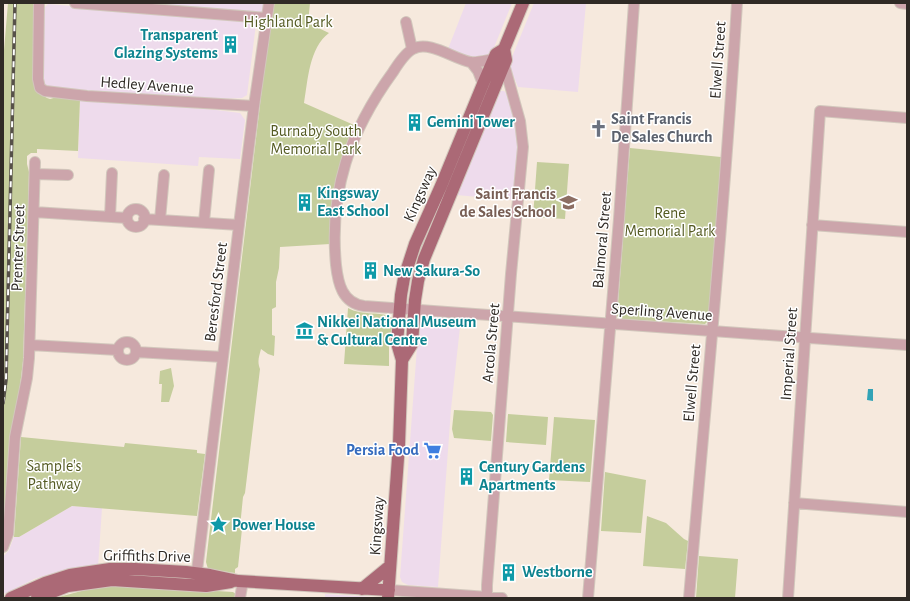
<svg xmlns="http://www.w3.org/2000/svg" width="910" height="601" viewBox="0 0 910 601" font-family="'Alegreya Sans',sans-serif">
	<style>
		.commercial { fill: #eedbec }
		.green { fill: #c5cd9c }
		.water { fill: #32a3b6 }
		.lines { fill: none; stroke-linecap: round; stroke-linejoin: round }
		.minor-casing { stroke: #d2c7bc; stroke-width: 12 }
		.major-casing { stroke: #d2c7bc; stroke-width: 14 }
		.minor { stroke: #cca5ab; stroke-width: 10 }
		.major { stroke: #ab6976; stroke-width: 12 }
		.rail-casing { stroke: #565049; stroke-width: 3.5 }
		.rail { stroke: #fff; stroke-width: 2; stroke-dasharray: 6; stroke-linecap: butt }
		.labels { text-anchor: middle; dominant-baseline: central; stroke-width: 3; stroke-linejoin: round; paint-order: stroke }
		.park-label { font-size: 16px; fill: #545a22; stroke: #fff }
		.culture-label { font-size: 16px; font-weight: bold; fill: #0d838f; stroke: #fff; text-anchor: start }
		.street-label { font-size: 16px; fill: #2f2a25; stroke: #fff }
		.worship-label { font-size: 16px; font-weight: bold; fill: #5b616d; stroke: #fff; text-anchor: start }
		.education-label { font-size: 16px; font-weight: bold; fill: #785e54; stroke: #fff; text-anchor: end }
		.shop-label { font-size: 16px; font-weight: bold; fill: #366cbe; stroke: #fff; text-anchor: end }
	</style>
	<rect width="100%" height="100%" fill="#f6e9dd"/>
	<path class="commercial" d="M124,3H265L263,12L259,13Z
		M466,3H512L493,50L489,55L474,58L448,49Z
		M534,3H586L578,92L518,87L511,70H510V62Z
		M48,4L254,22L256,24L247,95L242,98L216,99L78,91L45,86L42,82V38L45,7Z
		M499,91H504L506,93L515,121L519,139L515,187L512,200L456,195Z
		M80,99L216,110L240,113L245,120L240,159L199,157L198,166L78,158Z
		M424,315L461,318L451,409L438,587L408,585L402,582L400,577L419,320L420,317Z
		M72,506L102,508L98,567L47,575L34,579L7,593H3V557L9,550L14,537H19Z
		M325,594L373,597L376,598H325Z"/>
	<path class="green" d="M8,3H35L37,92L47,98L50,99L57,97L80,99L78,151L37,149V153H31L27,156V164L29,172L23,361L19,394L11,431L3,531V62Z
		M272,3H310L308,23L329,33C309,48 308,80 304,103L354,125C337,163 329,202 330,244L280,247L279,268L276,282V307L272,309V335L275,336L274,356L268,354L261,349C259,357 257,361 260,369L245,493L243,497L240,527L242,529L238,567L235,569V573L208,569L206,562Z
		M630,148L721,157L709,320L705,324L622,319L617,316L624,227C621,220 622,216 625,210Z
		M537,162L569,164L565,219L533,217Z
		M348,308C361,316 384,311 392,318L394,324L389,343V366L344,364Z
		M171,368L174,386L169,402H161L162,384H159L160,371Z
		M454,410L491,412L493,415L491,441L454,438L452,429Z
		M508,414L548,417L546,445L506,442Z
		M554,417L595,420L590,482L549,480Z
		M21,437L124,447L125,443L197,450V453L205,454L197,516L72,506L19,537H14Z
		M605,472L646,480L641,533L601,531Z
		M647,516L666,523L684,539L688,541L685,569L643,566Z
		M699,556L738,559L735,598H696Z
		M119,585L233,592L237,595L238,598H55L89,589Z"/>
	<path class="water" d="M868,389H873V401L867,400Z"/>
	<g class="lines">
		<defs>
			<path id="minor" d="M39,3L38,79L40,88L45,91L87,96L254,106
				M75,3L267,18
				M900,3L907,4
				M406,22L412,49
				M494,59C487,60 478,63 470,62C454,59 429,40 413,49C405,53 398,64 393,72C350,131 329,190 336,265C338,283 342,303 364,306L907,345
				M471,62L478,71L483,84
				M35,174L68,175
				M127 218a9 9 0 1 1 18 0a9 9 0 1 1-18 0Z
				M34,212L127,218
				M110,217L112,173
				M144,219L239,225
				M160,220L164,175
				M204,222L209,170
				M812,225L907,232
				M118 351a9 9 0 1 1 18 0a9 9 0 1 1-18 0Z
				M30,345L118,350
				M136,352L223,357
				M794,503L907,512
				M3,547L8,534L15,437L27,378L29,358L35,162
				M196,579L239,225L254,106L269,3
				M389,590L502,598
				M240,598L243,581
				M487,598V585L511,274L523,147L520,121L504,64
				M588,598L619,219L634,3
				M689,598C706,400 725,202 737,3
				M788,598L820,111L907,118"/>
			<path id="major" d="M402,360L412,344L415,300L418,281L424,259L506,60L504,49L523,3
				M362,589L390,566
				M11,598L45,583L70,575L110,569H135L186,572L210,575L238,581L389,590
				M37,598L68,586L112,580L206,586L231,582
				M388,598L399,444L402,360L397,343L401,295L404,278L415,244L441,186L483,84L496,54L504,49"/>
		</defs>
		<use href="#minor" class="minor-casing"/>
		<use href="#major" class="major-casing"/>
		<use href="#minor" class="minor"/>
		<use href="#major" class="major"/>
		<defs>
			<path id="rail" d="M3,403L6,380L15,3"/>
		</defs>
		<use href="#rail" class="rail-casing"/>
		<use href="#rail" class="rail"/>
	</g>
	<defs>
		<symbol id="building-bare" viewBox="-9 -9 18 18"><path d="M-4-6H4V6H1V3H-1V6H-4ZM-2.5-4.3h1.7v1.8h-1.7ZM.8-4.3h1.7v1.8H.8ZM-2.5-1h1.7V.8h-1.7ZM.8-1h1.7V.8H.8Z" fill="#0f9aa8" stroke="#fff" stroke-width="2.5" paint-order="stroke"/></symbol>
		<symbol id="church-bare" viewBox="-9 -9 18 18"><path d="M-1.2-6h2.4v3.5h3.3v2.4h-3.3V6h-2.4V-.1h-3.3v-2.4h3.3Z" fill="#6b7280" stroke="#fff" stroke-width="2.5" paint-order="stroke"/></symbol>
		<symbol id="school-bare" viewBox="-9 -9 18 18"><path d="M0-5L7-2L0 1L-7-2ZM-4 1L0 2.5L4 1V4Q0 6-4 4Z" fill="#8d6e63" stroke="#fff" stroke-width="2.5" paint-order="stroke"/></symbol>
		<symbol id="museum-bare" viewBox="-9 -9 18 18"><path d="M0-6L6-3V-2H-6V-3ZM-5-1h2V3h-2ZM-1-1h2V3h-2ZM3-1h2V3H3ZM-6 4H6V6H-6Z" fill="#0f9aa8" stroke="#fff" stroke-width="2.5" paint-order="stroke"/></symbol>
		<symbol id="supermarket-bare" viewBox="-9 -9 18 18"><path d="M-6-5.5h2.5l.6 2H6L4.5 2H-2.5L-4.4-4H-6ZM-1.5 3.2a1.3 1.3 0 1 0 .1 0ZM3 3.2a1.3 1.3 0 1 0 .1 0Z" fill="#3f7fe0" stroke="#fff" stroke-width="2.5" paint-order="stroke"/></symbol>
		<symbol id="sight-bare" viewBox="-9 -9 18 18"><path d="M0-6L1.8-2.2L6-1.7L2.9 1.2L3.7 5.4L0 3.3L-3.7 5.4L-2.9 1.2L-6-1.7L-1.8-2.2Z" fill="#0f9aa8" stroke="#fff" stroke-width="2.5" paint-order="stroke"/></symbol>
	</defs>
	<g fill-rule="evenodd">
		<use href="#building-bare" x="218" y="32" width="25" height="25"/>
		<use href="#building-bare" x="402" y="110" width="25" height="25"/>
		<use href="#church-bare" x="586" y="116" width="25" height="25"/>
		<use href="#building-bare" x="292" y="190" width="25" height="25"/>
		<use href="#school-bare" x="556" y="190" width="25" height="25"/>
		<use href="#building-bare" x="358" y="258" width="25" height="25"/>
		<use href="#museum-bare" x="292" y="318" width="25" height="25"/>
		<use href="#supermarket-bare" x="420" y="438" width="25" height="25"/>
		<use href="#building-bare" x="454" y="464" width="25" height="25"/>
		<use href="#sight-bare" x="206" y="512" width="25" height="25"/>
		<use href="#building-bare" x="496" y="560" width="25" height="25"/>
	</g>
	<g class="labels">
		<g class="park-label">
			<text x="288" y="22">Highland Park</text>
			<text x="316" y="131">Burnaby South<tspan x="316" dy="18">Memorial Park</tspan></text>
			<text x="670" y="213">Rene<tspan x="670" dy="18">Memorial Park</tspan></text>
			<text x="54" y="466">Sample's<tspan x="54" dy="18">Pathway</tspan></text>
		</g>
		<g class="culture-label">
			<text x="218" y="35" text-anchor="end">Transparent<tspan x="218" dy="18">Glazing Systems</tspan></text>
			<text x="427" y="122">Gemini Tower</text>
			<text x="317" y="193">Kingsway<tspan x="317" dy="18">East School</tspan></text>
			<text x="383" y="271">New Sakura-So</text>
			<text x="317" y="322">Nikkei National Museum<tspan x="317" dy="18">&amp; Cultural Centre</tspan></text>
			<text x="479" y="467">Century Gardens<tspan x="479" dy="18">Apartments</tspan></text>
			<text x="232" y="525">Power House</text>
			<text x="522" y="572">Westborne</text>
		</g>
		<g class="street-label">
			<text transform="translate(718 60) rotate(-86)">Elwell Street</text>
			<text transform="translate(147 85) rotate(4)">Hedley Avenue</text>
			<text transform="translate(420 194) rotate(-66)">Kingsway</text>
			<text transform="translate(602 240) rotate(-85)">Balmoral Street</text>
			<text transform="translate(18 248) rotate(-88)">Prenter Street</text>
			<text transform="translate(216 292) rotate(-83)">Beresford Street</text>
			<text transform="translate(662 312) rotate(4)">Sperling Avenue</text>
			<text transform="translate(491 343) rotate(-85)">Arcola Street</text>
			<text transform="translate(789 354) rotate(-86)">Imperial Street</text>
			<text transform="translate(692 383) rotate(-85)">Elwell Street</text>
			<text transform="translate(377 526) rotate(-86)">Kingsway</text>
			<text transform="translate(147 556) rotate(1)">Griffiths Drive</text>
		</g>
		<g class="worship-label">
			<text x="611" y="119">Saint Francis<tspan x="611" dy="18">De Sales Church</tspan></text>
		</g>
		<g class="education-label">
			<text x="556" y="194">Saint Francis<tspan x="556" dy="18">de Sales School</tspan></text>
		</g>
		<g class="shop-label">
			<text x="419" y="450">Persia Food</text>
		</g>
	</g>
	<rect width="910" height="601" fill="none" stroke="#2f2a25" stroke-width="8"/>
</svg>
